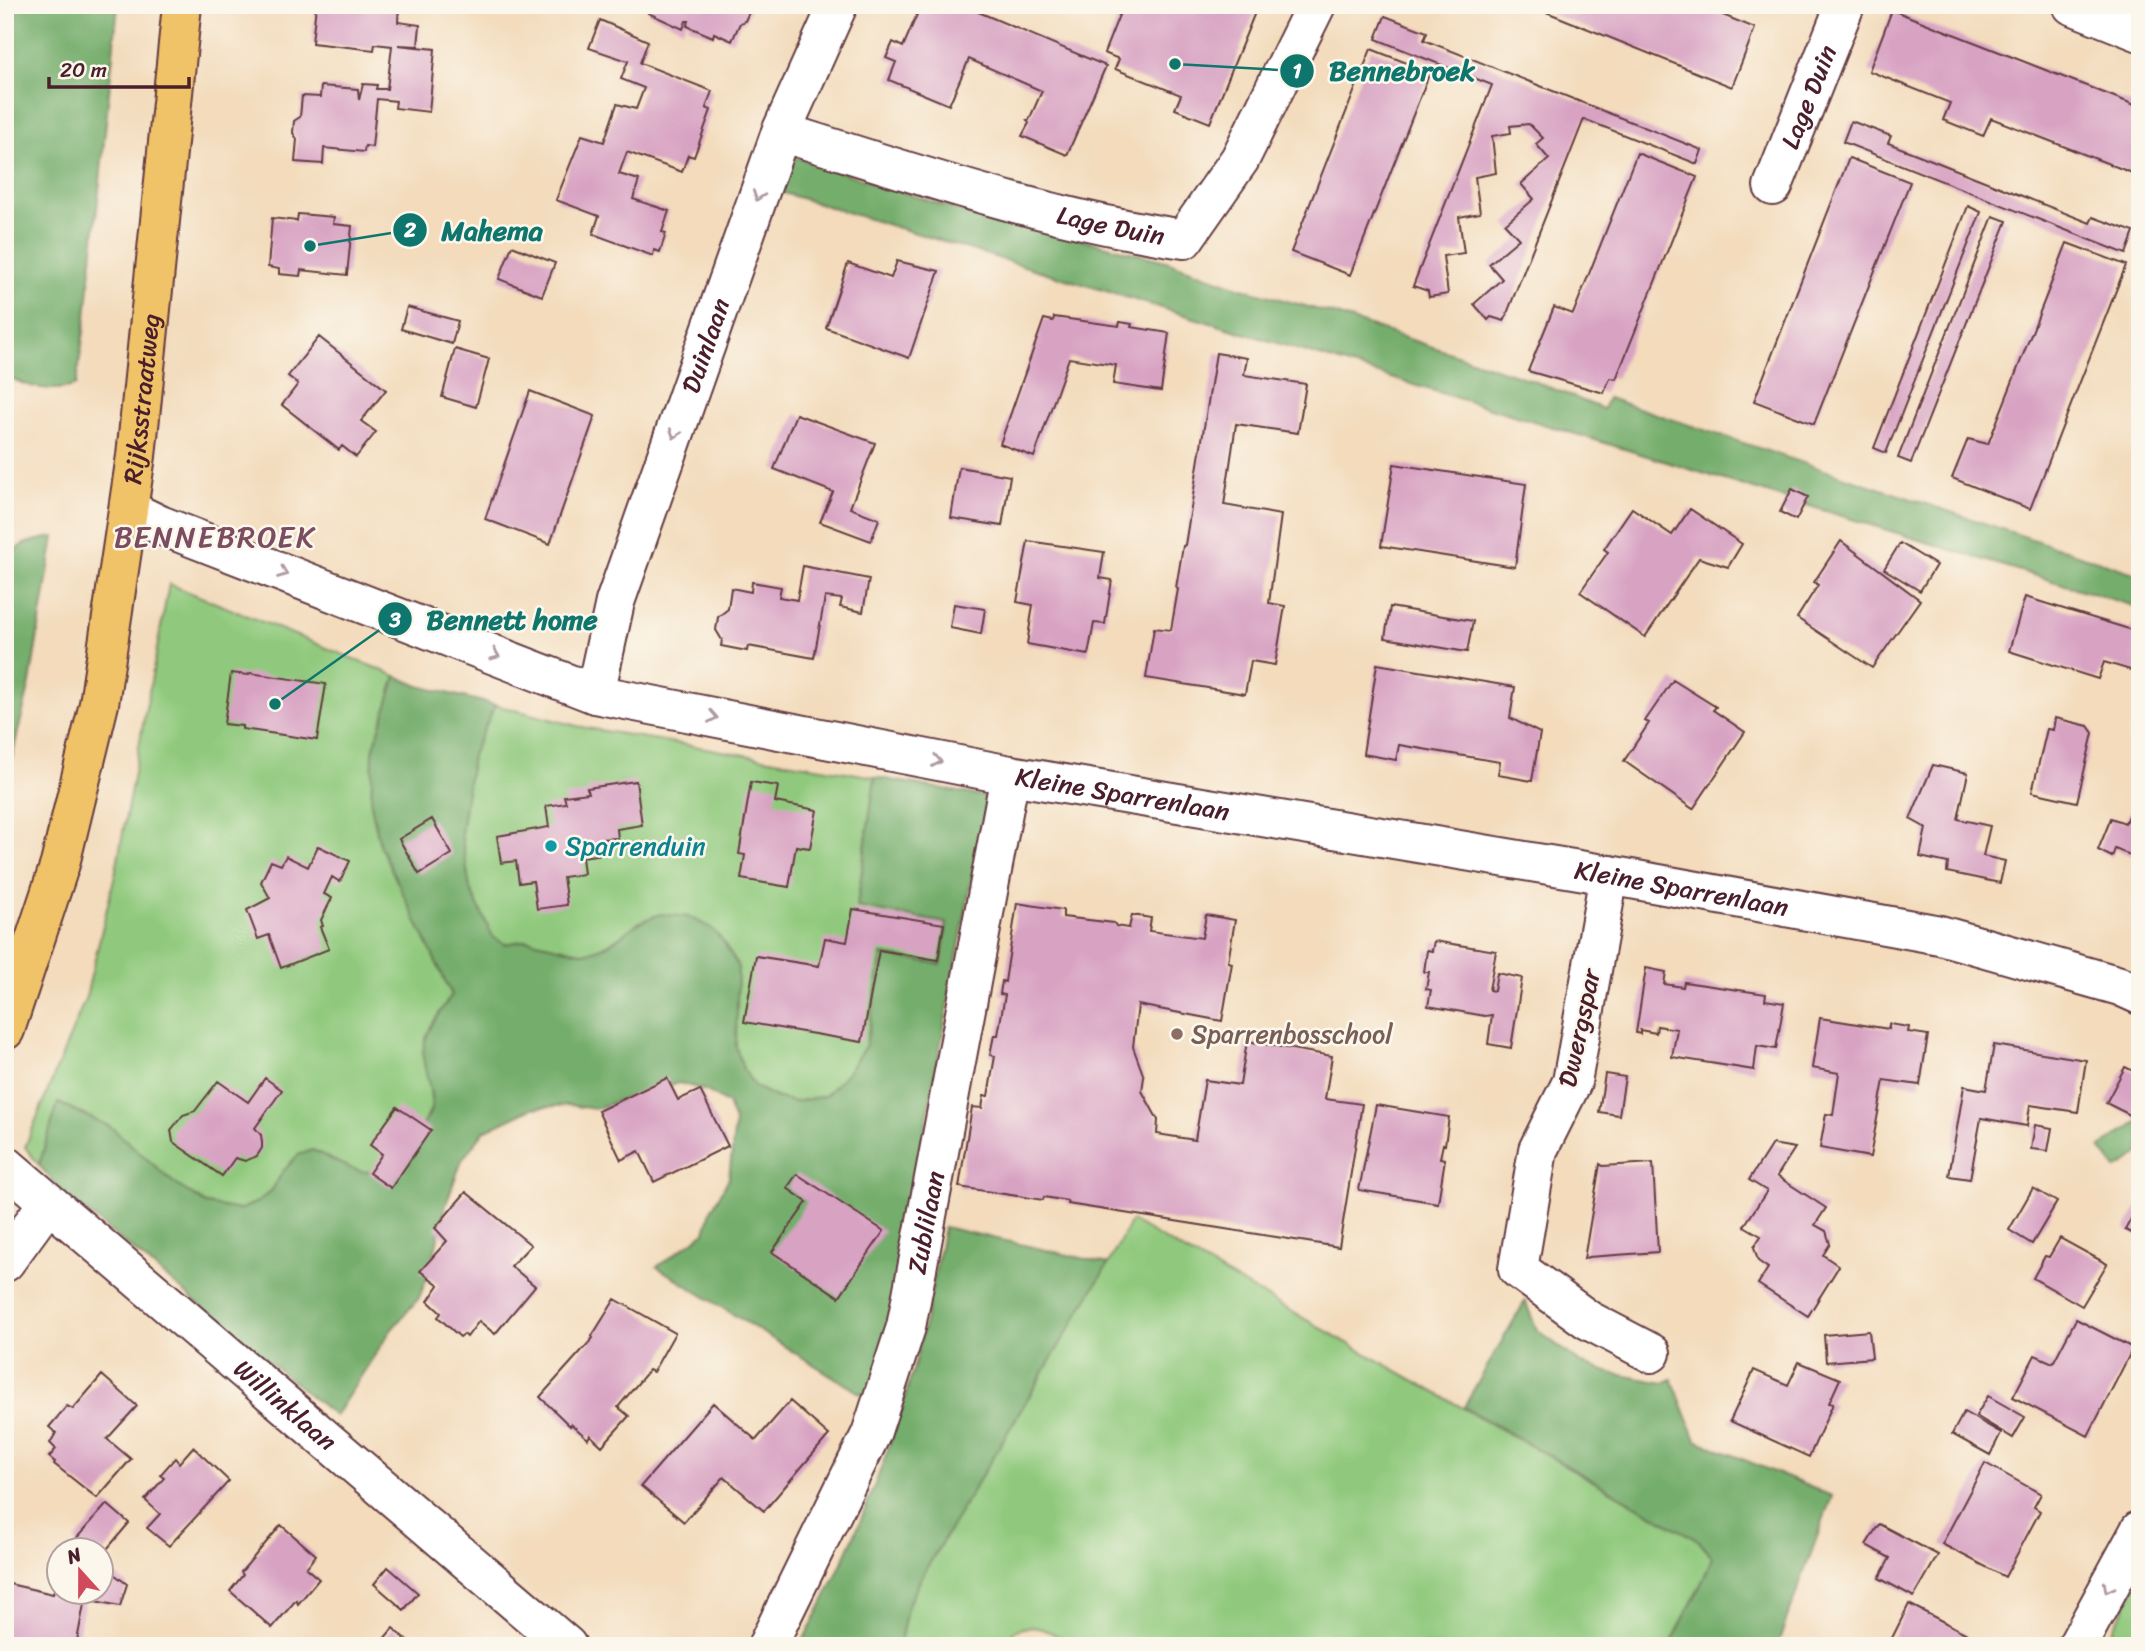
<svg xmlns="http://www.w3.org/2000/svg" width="2145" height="1651" viewBox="0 0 2145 1651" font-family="Sriracha,sans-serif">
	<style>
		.green { fill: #90c97d; stroke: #6d7454; stroke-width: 2 }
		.forest { fill: #74ad6c; stroke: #5f664c; stroke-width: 2 }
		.building { fill: #d8a3c3 }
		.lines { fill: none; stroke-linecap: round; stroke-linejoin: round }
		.minor-casing { stroke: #633b41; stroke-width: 42 }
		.major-casing { stroke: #633b41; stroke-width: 42 }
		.minor { stroke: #fff; stroke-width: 38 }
		.major { stroke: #f1c369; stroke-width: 38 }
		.oneway { stroke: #ae9aa0 }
		.culture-dot { fill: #0f9aa8; stroke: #fbf7ec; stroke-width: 2.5 }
		.education-dot { fill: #8d6e63; stroke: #fbf7ec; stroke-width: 2.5 }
		.labels { text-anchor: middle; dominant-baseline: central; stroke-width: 5; stroke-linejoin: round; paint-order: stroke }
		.street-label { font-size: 26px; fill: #4a1f2b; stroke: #fbf7ec }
		.culture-label { font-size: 26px; fill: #0d838f; stroke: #fbf7ec; text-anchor: start }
		.education-label { font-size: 26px; fill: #785e54; stroke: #fbf7ec; text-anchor: start }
		.quarter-label { font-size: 30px; letter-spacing: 2px; fill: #7c4d60; stroke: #fbf7ec }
		.leader { fill: none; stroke: #0f766e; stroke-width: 2.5 }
		.callout-dot { fill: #0f766e; stroke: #fbf7ec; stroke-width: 2.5 }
		.mark-label { font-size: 21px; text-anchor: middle; font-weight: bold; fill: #fff }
		.callout-label { font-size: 28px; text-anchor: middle; font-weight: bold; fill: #0f766e; stroke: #fbf7ec; stroke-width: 5; stroke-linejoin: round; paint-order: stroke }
	</style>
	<rect width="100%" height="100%" fill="#fbf7ec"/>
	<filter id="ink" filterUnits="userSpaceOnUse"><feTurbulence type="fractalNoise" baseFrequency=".0143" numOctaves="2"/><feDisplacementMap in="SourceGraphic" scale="14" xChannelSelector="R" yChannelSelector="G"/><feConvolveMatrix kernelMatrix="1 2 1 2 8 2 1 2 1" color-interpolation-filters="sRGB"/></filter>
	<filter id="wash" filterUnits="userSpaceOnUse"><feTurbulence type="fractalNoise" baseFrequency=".00686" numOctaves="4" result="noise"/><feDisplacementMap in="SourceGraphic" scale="28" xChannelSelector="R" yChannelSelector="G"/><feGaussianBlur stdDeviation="1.57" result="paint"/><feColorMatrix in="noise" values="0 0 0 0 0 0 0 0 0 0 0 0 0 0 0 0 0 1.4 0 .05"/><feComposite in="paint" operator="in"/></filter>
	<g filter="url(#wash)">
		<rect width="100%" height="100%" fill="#f3dbbc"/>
		<path class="green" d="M169,584L396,676L373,751L425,937L452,995L431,1026L429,1082L432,1107L414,1140L393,1166L370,1174L346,1167L313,1150L298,1155L283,1171L272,1190L258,1202L239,1210L206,1204L174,1183L111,1127L59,1103L39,1165L25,1147L86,997L116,870Z
			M495,705L581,727L875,777L857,906L947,923L941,964L882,955L866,1045L847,1073L825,1096L794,1102L775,1097L755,1087L743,1069L735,1047L738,967L640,922L608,945L585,953L528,940L505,944L493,937L470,889L461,833L472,755Z
			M1131,1221L1699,1541L1712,1557L1704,1578L1670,1646H1077C1053,1633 1020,1611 1002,1646H899L908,1604L926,1569L1108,1264Z
			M2140,1579V1646H2104Z"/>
		<path class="forest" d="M5,5H118L86,317L76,385C55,393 24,388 5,374Z
			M789,155L991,221L1060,234L1166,261L1238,287L1337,315L1534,381L1603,409L1608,398L2140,575V608L1592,439L774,190Z
			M54,537L30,683L5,785V565C18,540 29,542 54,537Z
			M396,676L419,686L495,705L472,755L461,833L470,889L493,937L505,944L528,940L585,953L608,945L640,922L660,914L690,917L711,928L723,941L738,966L736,1047L743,1069L755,1087L775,1097L794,1102L825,1096L847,1073L866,1045L882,955L941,964L947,923L857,907L875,777L987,797L874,1402L657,1267L705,1232L711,1211L729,1178L735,1122L728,1104L707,1091L680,1083L657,1087L595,1109L569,1105L532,1108L484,1131L462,1160L446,1204L431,1267L419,1298L391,1330L335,1416L60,1190L39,1165L58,1103L111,1127L174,1183L206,1204L239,1210L258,1202L272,1190L283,1171L298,1155L313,1150C358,1173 384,1190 415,1137C421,1128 432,1114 432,1104C432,1086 420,1064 424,1046C428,1026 441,1011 452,995L380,846L371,805L373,751Z
			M2140,1120V1154L2116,1169L2100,1148Z
			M944,1227L1108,1264L926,1569L908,1604L899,1646H800C848,1559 885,1468 912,1374C926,1325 934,1276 944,1227Z
			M1525,1301L1537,1330L1581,1363L1610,1373L1664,1383L1672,1379L1696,1440L1832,1496L1777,1646H1670L1704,1578L1712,1557L1699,1541L1464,1407Z"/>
		<g id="blocks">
			<path class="building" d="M316,5H399L398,22L420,25L418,46L398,45L435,49L429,112L395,108L396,101L377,99L372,147L365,146L364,152L324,148L323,164L295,162L297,139L293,133L294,121L300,117L302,96L320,97L321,86L358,89L359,100L363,84L377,85L376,89H387L392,46L375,44L374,50L312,43Z
				M652,5H748L750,10L745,21L740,23L732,41L714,33L713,37L687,26L689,21H686L683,29L648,13Z
				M921,5H962L1106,66L1067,155L1022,136L1029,123L1027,120H1029L1042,91L969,59L949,105L889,80L896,62L886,58L893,42L903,47Z
				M1123,5H1258L1210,123L1175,109L1181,95L1115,69L1119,59L1104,53Z
				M1529,5H1698L1755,28L1732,87Z
				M1892,10L2140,107V176L1991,118L1983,136L1943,120L1950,103L1869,71Z
				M1385,16L1427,32L1424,40L1702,150L1697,164L1584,119L1504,321L1491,317L1488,320L1474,304L1502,279L1489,264L1519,239L1505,224L1534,199L1521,184L1549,159L1536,144L1543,138L1529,124L1510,126L1511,133L1492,136L1496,173L1475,177L1480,213L1459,217L1464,253L1443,256L1448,294L1429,297L1428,291L1413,286L1492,85L1376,39Z
				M600,20L648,41L640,63L712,91L706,108L711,110L694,157L688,155L682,172L627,152L619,174L639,180L633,199L669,211L662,232L666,233L660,252L654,250L653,256L593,234L599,216L556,200L582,135L604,142L617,104L636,109L644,88L621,79L628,61L589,48Z
				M1371,49L1430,72L1350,275L1291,252Z
				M1851,121L1891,136L1888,143L1929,159L2090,223L2093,217L2134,232L2126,254L1843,142Z
				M1637,153L1697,177L1616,379L1610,378L1604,393L1528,371L1554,307L1573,314Z
				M1849,158L1910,182L1814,424L1754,401Z
				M1968,206L1981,212L1886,453L1874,448Z
				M298,214L334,217L333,224L352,226L347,275L301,270L300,276L279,274V269L268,267L272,218L297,221Z
				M1993,216L2007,221L1911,463L1898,458Z
				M2067,243L2126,265L2030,509L1952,478L1968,439L1988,444Z
				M512,246L555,263L542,296L499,279Z
				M897,261L939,271L909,358L826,328L848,263L891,278Z
				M407,307L458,321L452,344L401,329Z
				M1054,317L1119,326L1120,322L1132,324L1131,327L1169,333L1161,391L1113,384L1116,365L1069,358L1034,457L1000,444L1044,319L1053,321Z
				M319,337L386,390L361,421L376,432L356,457L342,446L339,450L282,405L298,384L288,376Z
				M455,349L489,359L476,407L442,397Z
				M1216,353L1247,358L1244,375L1306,384L1298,433L1236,424L1224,505L1281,515L1269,603L1285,606L1275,665L1251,661L1245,694L1146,678L1154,628L1171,630L1178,589L1176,588L1183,546L1185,545Z
				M530,391L595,416L550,544L485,519Z
				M796,414L875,443L850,508L879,519L871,541L820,522L833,492L774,469Z
				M1394,464L1526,484L1515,567L1381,546Z
				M959,467L1010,476L1002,526L951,518Z
				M1792,489L1808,497L1796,520L1780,512Z
				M1632,508L1672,535L1690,509L1742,544L1728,567L1699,558L1645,637L1580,592L1608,552L1604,549Z
				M1028,541L1104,552L1100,578L1112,580L1105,624L1094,623L1088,655L1027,644L1033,605L1017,602Z
				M1841,541L1920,600L1872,668L1797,618L1818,585L1814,582Z
				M1900,543L1936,565L1920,591L1884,569Z
				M803,566L869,579L863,612L840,607L842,599L825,597L814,658L748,646L747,651L721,646L722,640L716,630L718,617L728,609L731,588L751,592L752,582L781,587L779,597L797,600Z
				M2025,597L2132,630L2136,617L2140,619V673L2104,662L2098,679L2009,651Z
				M954,604L985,609L981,634L950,628Z
				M1390,607L1473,621L1467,652L1385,638Z
				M1377,664L1515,687L1510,718L1540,733L1532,781L1498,775L1500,762L1399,745L1396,760L1363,754Z
				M231,673L248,675L250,673L326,684L317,740L242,729V726L224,724Z
				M1673,680L1716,707L1713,710L1745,732L1693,809L1624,761L1649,723L1645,721Z
				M2055,718L2088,726L2093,733L2077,802L2032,792L2047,729L2053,730Z
				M1933,765L1968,773L1958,819L1990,826L1983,856L2005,861L2000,883L1947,872L1948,863L1920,857L1926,828L1910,819Z
				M636,781L642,825L617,829L618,838L602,839L603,854L582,857L584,874L563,877L567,905L537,909L533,881L519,883L516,861L501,863L497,836L549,827L546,806L566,803L564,796L589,793L587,788Z
				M751,782L778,786L775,802L817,810L810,848L796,846L789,887L741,879L745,855L739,854Z
				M2140,788V859L2115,849L2112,857L2098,850L2111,818L2125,823Z
				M432,819L452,854L419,874L399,839Z
				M318,846L350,861L340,882L332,877L324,894L332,898L321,920L323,926L320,927L329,949L281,968L269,935L258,939L247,910L270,898L261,882L271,861L281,865L286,856L308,867Z
				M1017,903L1063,910V917L1114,923L1116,926L1129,928L1132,915L1151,918L1149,931L1202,938L1206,915L1235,920L1228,962L1232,963L1222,1021L1138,1005L1133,1047L1144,1077L1142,1091L1158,1120L1157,1134L1195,1140L1205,1080L1240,1085L1247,1041L1332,1056L1325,1099L1362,1104L1339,1247L1068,1204L1067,1201L1044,1197L1043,1200L959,1187L972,1107L982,1108L984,1096H988L995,1056L990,1055L994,1035H998L1005,995L1000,994L1002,981L1005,982Z
				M853,909L944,924L938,960L879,950L862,1042L744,1022L756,956L819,966L825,938L847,942Z
				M1434,941L1496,951L1489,990L1494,991L1497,973L1522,978L1511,1048L1488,1044L1492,1015L1485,1016L1428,1006L1431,990L1426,989L1429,972H1424L1427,950L1432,951Z
				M1646,968L1666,972L1664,984L1683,987L1684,982L1766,994L1765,1000L1784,1003L1776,1049L1757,1046L1754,1070L1672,1057L1677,1029L1657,1026L1656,1033L1640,1030V1034L1636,1033Z
				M1820,1018L1889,1029V1024L1909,1027L1908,1032L1928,1035L1920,1085L1884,1080L1870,1157L1820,1148L1826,1114L1833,1115L1839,1073L1812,1068Z
				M1994,1045L2086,1060L2078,1112L2030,1105L2027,1126L1981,1118L1970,1179L1949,1176L1964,1086L1986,1090Z
				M2125,1067L2140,1074L2138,1119L2106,1103Z
				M1605,1074L1625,1077L1619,1115L1599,1112Z
				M265,1078L282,1090L255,1128L261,1135L262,1142V1148L257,1156L245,1161L235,1158L222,1176L173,1142L171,1130L183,1115L195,1111L218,1081L248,1102Z
				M667,1078L678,1100L700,1090L728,1146L654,1182L639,1151L621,1160L598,1111Z
				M1376,1105L1449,1117L1445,1145L1443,1144L1440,1158L1445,1159L1438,1203L1359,1190Z
				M397,1107L431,1130L391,1188L369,1173L382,1154L370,1145Z
				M2035,1125L2052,1128L2048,1151L2031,1149Z
				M1772,1144L1795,1148L1777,1176L1826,1208L1815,1225L1826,1231L1830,1244L1823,1255L1839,1266L1808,1316L1758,1284L1768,1268L1758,1261L1754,1247L1761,1236L1744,1226L1767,1191L1749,1180Z
				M1653,1163L1658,1252L1588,1257L1584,1259L1600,1164L1603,1166Z
				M797,1174L884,1231L839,1297L772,1252L807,1202L787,1188Z
				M2033,1188L2057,1202L2032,1244L2009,1230Z
				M466,1192L531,1245L511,1266L535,1286L495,1334L479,1321L467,1337L464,1334L460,1337L438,1317L441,1313L428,1301L439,1285L420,1271L447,1241L435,1228Z
				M2140,1202V1237L2125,1230Z
				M2060,1238L2107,1264L2082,1306L2033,1278L2045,1256L2049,1257Z
				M615,1299L675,1333L653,1372L649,1370L618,1407L629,1416L602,1446L590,1435L588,1439L571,1424L570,1426L540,1397L593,1338L592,1336Z
				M2076,1319L2133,1348L2088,1436L2013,1397L2035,1355L2053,1363Z
				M1869,1331L1872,1358L1826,1362L1824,1335Z
				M1799,1362L1840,1379L1829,1403L1833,1404L1809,1457L1730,1421L1754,1370L1788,1385Z
				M102,1375L137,1406L107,1439L131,1459L97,1498L54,1464L55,1462L49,1457L56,1449L50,1443L56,1433L49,1427L67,1406L73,1409Z
				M1988,1396L2025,1417L2013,1438L1976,1416Z
				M790,1401L829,1435L764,1511L724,1477L684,1522L641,1486L713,1403L756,1440Z
				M1964,1412L2001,1433L1990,1455L1952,1434Z
				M193,1447L229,1481L169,1546L147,1528L160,1514L145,1500L164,1478L160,1475L175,1458L179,1463Z
				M1985,1463L2041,1494L2034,1507L2040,1511L2005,1577L1942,1544Z
				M107,1504L129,1523L102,1555V1550H83L74,1541Z
				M1879,1524L1938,1555L1914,1597L1879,1578L1890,1558L1866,1545Z
				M281,1525L316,1555L306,1568L319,1579L298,1604L296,1600L272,1628L230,1591L243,1575L241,1572Z
				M102,1565L127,1584L120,1606L85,1599L76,1646H60L41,1641L40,1646H5V1583L53,1594L59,1574L60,1592H102Z
				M388,1567L418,1593L404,1610L374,1584Z
				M1909,1604L1967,1634L1961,1646H1888Z
				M393,1628L413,1646H365L371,1640L378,1646Z"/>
		</g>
	</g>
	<g filter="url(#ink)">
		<use href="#blocks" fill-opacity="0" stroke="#633b41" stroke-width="2"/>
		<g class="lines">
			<defs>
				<g id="minor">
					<path d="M2072,5L2140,32"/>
					<path id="s1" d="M781,132C914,173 1046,219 1184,239L1240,159L1316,5"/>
					<path id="s2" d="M1773,186L1845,5"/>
					<path id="s3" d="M129,510L160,525L595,694L1010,775L1609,875L1940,935L2120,986L2140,995"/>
					<path id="s4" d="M595,694L615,602L781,132L838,5"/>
					<path d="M1609,875L1572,1082L1538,1150L1518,1269L1588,1320L1651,1353"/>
					<path id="s5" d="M5,1165L567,1646"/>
					<path d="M5,1262L48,1203"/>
					<path id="s6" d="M767,1646L871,1434L906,1327L1010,775"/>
					<path d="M2077,1646L2140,1530"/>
				</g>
				<g id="major">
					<path id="s7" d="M5,1030L60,864L99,704L136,456L182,5"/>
				</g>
			</defs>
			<use href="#minor" class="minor-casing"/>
			<use href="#major" class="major-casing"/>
			<use href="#minor" class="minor"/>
			<use href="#major" class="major"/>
		</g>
		<defs><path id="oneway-chevron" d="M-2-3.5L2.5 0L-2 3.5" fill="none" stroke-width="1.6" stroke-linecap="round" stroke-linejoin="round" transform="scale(1.75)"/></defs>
		<g class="oneway">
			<use href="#oneway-chevron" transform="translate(758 196) rotate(109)"/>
			<use href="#oneway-chevron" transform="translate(675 434) rotate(109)"/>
			<use href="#oneway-chevron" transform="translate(283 573) rotate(21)"/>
			<use href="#oneway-chevron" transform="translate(495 655) rotate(21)"/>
			<use href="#oneway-chevron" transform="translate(713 717) rotate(11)"/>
			<use href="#oneway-chevron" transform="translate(937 761) rotate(11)"/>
			<use href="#oneway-chevron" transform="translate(2108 1588) rotate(118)"/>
		</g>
	</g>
	<circle class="culture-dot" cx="551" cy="846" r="7"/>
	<circle class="education-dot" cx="1177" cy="1034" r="7"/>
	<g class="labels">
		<g class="street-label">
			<text stroke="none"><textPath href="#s2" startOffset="96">Lage Duin</textPath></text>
			<text stroke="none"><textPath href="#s1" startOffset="343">Lage Duin</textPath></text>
			<text stroke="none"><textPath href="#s4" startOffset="366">Duinlaan</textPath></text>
			<text stroke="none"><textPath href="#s7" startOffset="648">Rijksstraatweg</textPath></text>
			<text stroke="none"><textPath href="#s3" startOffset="1038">Kleine Sparrenlaan</textPath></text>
			<text stroke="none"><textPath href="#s3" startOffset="1605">Kleine Sparrenlaan</textPath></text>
			<text transform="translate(1579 1028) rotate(-78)">Dwergspar</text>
			<text stroke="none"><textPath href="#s6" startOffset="455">Zublilaan</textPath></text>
			<text stroke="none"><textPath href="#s5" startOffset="369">Willinklaan</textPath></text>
		</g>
		<g class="culture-label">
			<text x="565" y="846">Sparrenduin</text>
		</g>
		<g class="education-label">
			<text x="1191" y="1034">Sparrenbosschool</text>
		</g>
		<g class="quarter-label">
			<text x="215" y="537">BENNEBROEK</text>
		</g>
	</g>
	<path class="leader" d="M1175 64L1297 71M310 246L410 230M275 704L395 619"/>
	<g class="callout-dot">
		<circle cx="1175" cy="64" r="7"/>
		<circle cx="310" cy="246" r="7"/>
		<circle cx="275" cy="704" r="7"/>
		<circle cx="1297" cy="71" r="18"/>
		<circle cx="410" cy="230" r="18"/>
		<circle cx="395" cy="619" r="18"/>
	</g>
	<g class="mark-label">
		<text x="1297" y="78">1</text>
		<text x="410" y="237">2</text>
		<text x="395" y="627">3</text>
	</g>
	<g class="callout-label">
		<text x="1402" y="80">Bennebroek</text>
		<text x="492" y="240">Mahema</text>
		<text x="512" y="629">Bennett home</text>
	</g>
	<rect width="2145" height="1651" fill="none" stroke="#fbf7ec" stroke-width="28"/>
	<g transform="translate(80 1571) rotate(339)"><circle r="33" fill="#fbf7ec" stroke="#b4a19f" stroke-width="2"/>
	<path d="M0-5L12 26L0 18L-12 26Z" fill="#d1495b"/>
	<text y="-10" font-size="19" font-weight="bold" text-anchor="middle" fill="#4a1f2b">N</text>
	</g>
	<path d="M49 77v10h140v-10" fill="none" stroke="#4a1f2b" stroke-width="3.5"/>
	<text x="60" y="77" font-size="21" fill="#4a1f2b" stroke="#fbf7ec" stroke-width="5" paint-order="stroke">20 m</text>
</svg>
